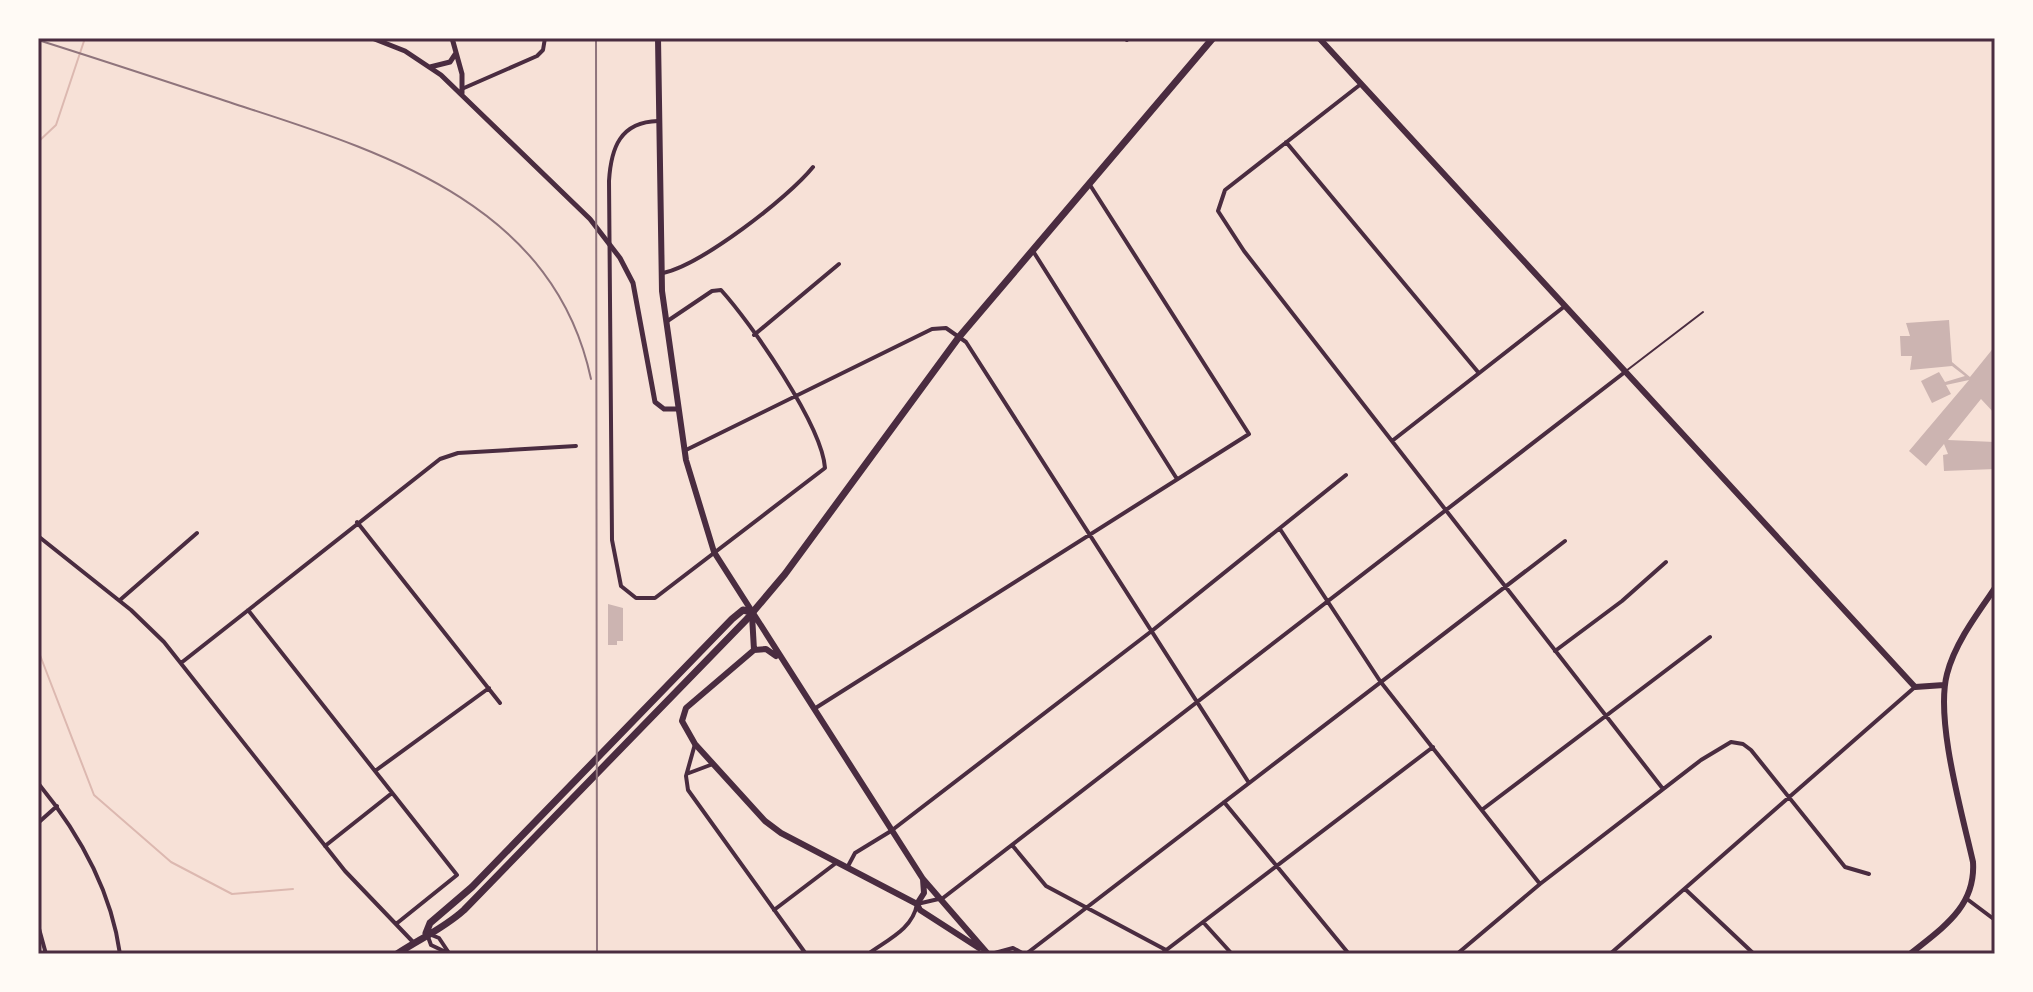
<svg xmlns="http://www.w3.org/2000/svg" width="2033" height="992" viewBox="0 0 2033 992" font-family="Manrope,sans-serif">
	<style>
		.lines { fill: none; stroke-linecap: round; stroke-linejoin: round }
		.stream { stroke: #dcb8b0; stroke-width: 2 }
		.building { fill: #ccb4b1 }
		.service { stroke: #4a2c40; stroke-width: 2 }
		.minor { stroke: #4a2c40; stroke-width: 4 }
		.tertiary { stroke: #4a2c40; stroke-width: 5 }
		.secondary { stroke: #4a2c40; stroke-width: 6 }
		.primary { stroke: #4a2c40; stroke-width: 7 }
		.rail { stroke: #8f747c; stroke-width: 2 }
		.neatline { fill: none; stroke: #4a2c40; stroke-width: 3 }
	</style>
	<rect width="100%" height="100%" fill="#f7e1d7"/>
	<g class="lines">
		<path class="stream" d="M38,142L56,125L85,38
			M38,650L94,795L171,862L232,894L293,889"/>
	</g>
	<path class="building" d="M1949,320L1952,362L1970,377L1995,346V414L1981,399L1948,440L1995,442V469L1944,471L1943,455L1948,454L1944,444L1926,466L1909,451L1969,380L1946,385L1951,394L1932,403L1921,381L1939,372L1945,382L1965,376L1952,366L1910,370L1912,356H1901L1900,336H1910L1906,323Z
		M608,604L623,608V641H617V645H608Z"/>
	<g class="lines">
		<path class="service" d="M1626,371L1703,312"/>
		<path class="minor" d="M1124,38L1127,40
			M1361,84L1225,190L1218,211L1244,251L1663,789
			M464,88L537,56L543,50L545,38
			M658,121C620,122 611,148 609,181L612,540L621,586L636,598H655L825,468C822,425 751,323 721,290L712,291L666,322
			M1286,142L1478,372
			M1033,251L1177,479
			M663,273C701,265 788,198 813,167
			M754,335L839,264
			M1392,441L1565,306
			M686,450L932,329L946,328L966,342L1249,783
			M357,522L500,703
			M1280,529L1380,681L1540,884
			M38,536L131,610L164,642L345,871L414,943
			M120,600L197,533
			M248,610L457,875L396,924
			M1555,651L1622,601L1666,562
			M181,663L440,459L458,453L576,446
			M814,709L1249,434L1090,185
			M695,744L686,776L688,790L806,954
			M375,771L489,688
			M689,773L713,764
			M38,783C79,833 111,889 120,954
			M1224,802L1349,954
			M1483,809L1710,637
			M38,823L57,806
			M1012,845L1046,886L1166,950
			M325,846L392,793
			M847,868L855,853L891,831L1153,630L1346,475
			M1685,889L1754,954
			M1967,899L1995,920
			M774,910L836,863
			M1203,922L1232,954
			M38,925L46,954
			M427,934L431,945L450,954
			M429,934L439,938L449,953
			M868,954C887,940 913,929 917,904L943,898L1625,372
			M991,954L1013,948L1024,954
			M1026,954L1565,541
			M1161,954L1433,747
			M1457,954L1540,884L1701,760L1731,742L1743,744L1751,750L1845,867L1869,874
			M1610,954L1915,687"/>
		<path class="tertiary" d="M372,38L405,51L441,75L590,219L620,258L633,283L655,402L664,409H678
			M452,38L462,74V93
			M430,67L450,62L456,53"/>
		<path class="secondary" d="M658,38L662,291L686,460L714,552L923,879L988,954
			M1319,38L1915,687L1944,685
			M752,615L754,650L686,708L682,721L695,744L765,821L781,833L917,904L920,910L979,948
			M754,650L766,649L776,656
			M917,904L924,893L923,879
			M1910,954C1942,928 1976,907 1973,862C1962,813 1935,720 1947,674C1955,643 1977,614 1995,588"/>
		<path class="primary" d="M426,933L430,923L472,887L732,619L743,610L751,612
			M397,954C421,938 443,929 464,910L747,619L785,574L959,337L1213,38"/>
		<path class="rail" d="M596,38L597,954
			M38,40C108,62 177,85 247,108C393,155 555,209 591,379"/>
	</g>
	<rect width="2033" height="992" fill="none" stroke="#fffaf5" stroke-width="80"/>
	<rect x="40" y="40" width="1953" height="912" class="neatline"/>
</svg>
